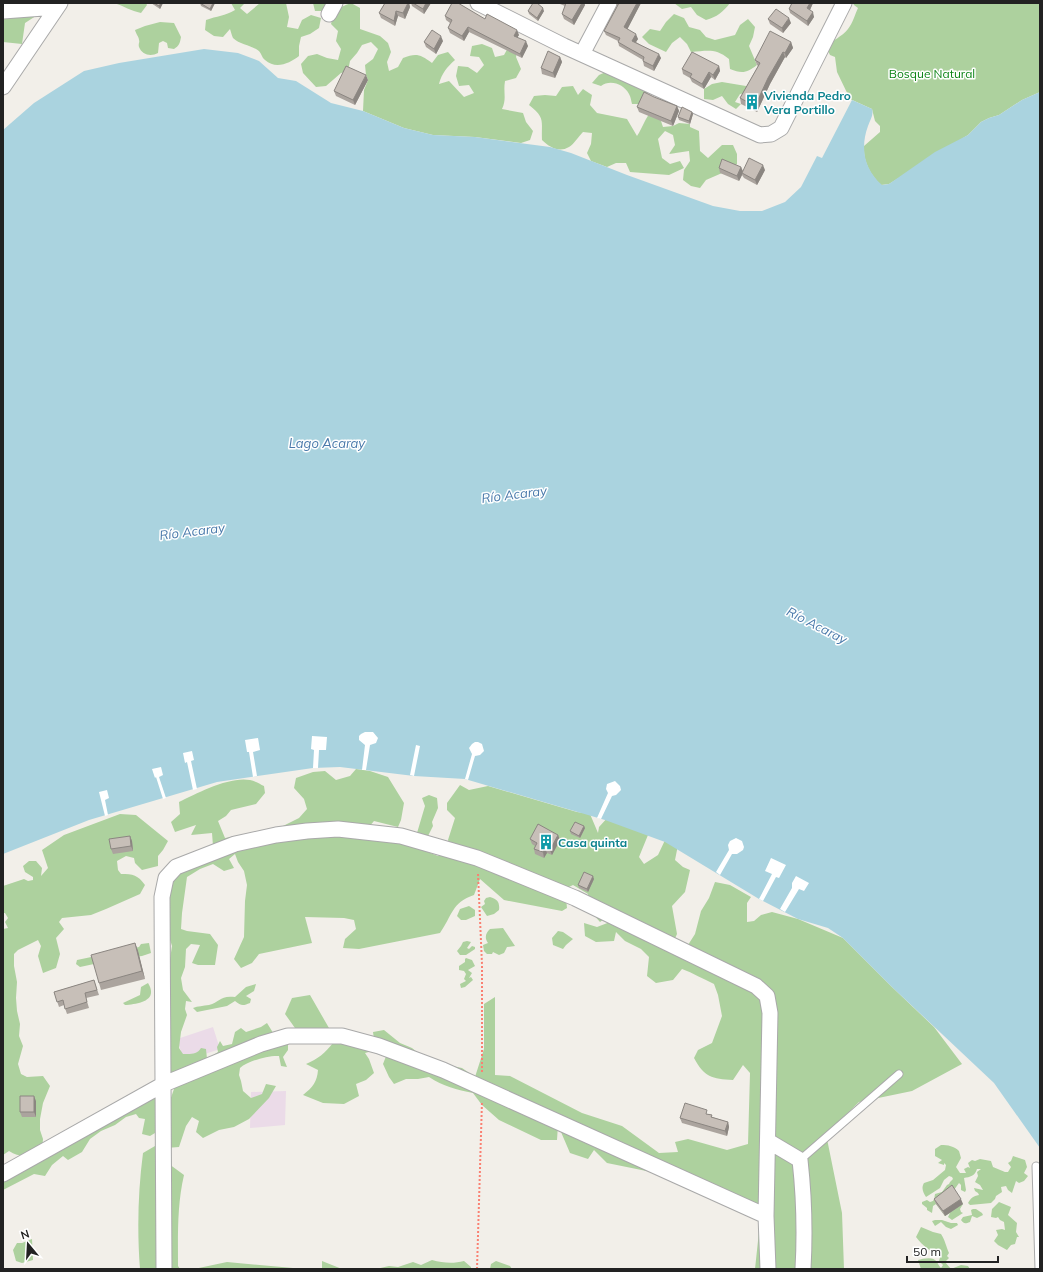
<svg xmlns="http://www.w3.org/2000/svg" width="1043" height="1272" viewBox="0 0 1043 1272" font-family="Mulish,sans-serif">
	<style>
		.industrial { fill: #ebdbe8 }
		.forest { fill: #add19e }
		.water { fill: #aad3df }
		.pier { fill: #fff }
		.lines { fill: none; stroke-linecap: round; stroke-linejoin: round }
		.service-casing { stroke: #a9a9a9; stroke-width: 9 }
		.minor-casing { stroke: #a9a9a9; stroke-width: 17 }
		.path { stroke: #fa8072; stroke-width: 2; stroke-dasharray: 2 2; stroke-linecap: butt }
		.service { stroke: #fff; stroke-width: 7 }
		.minor { stroke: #fff; stroke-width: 15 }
		.wall { fill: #aba49e }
		.shaded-wall { fill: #8b8681 }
		.building { fill: #c7bfb8; stroke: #8b8681 }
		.labels { text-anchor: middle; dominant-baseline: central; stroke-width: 3; stroke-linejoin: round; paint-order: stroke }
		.park-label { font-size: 12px; fill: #0c8416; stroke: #fff }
		.culture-label { font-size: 12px; font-weight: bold; fill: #0d838f; stroke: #fff; text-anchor: start }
		.water-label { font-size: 13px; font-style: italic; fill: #4a7aab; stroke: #fff }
	</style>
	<rect width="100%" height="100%" fill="#f2efe9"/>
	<path class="industrial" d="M213,1027L220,1049L184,1061L177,1039Z
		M286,1091L285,1125L250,1128L251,1092Z"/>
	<path class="forest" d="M3,3H42V12L25,23L22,44L3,42Z
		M114,3H146L147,5L141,13C131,11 124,6 114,3Z
		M231,3H245L240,8L247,14L260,3H286L289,17L287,27L298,29L302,20L311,15L321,18L319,28L310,34L301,37L299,46V56C290,63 276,70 265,60C261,57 262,52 256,49C249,45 239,44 233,38C232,36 231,32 230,29L223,37L214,36L205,30L206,20C217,16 225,16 235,10Z
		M313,3H329L326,11H315Z
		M351,3L360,8V29L380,36L388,43L391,52L387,62L389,71L398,67L403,58C416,53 420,54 432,63L438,55L448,52L455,60C447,67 442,73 439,84L449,81L464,97L474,93L469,85L459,86L456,76L458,66L468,67L477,73L484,65L479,57L470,56L472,46L482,44L492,48L495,57L504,55L509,46L518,48L516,57L521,69L516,78L505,81C503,93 507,98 502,109L523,113L526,122L533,131L530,140L521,143L475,137L433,135L404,128L363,111L364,90L368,80L366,75L365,65L373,59L378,49L371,42L362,45L357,53L350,61L348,71L341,73L326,86L316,87L303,73L301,64L308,56L317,54L327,58L338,60L341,49L336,41L338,31L331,24C335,11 337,8 351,3Z
		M674,3H730C723,12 717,17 706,20L697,15L691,7L682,9Z
		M853,3H1040V92L1022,100L999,115L989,118L981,122L968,135L889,184L881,185C870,175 863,161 864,146L880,132V126L875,121L872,109L850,99L837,72L835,57L830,55L826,47C832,40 842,37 848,29C853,23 855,14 858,8L854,5Z
		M674,14L684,18L689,27L700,30L706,37L715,40L735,35L740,25L748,19L755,27L753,37L749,46L757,65C747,73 742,74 730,69L729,59C715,48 708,51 691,52L687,44L680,37L672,43L666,52L649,44L642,37L650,29L660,31L666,22Z
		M160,22L174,23L181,37C180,43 179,46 174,49L168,48L167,43L163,41L159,43L158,53C151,57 142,55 139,47C138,44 140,42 139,40C139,37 136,34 135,30L145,26Z
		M608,71L648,87L646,97L641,104H632C631,101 631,97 629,94C624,84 610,79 601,86L592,83L599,75Z
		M722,82L752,87L747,93L740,94L735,102L741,104L736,109L728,104L722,96L713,100L704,99V89L712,84Z
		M573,86L578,95L583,89L592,95L590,105L597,113L627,119L637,136C643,127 645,118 652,111L661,121L663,127L673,126L679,123L690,124V127L699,131L700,151L708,158L722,145H733L737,154V164L729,170L706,180L700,188L691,186L683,180L684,170L690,161L689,151L669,154L675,145L673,135L665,131L658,139L662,158L670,164L680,161L684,168L669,175L630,172L626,163H616L607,167L591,161L587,153L591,144L592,133L583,132C579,136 573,145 569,147C559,153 549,147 542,140C541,121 546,118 529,105L534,96L545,95L556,96L562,87Z
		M356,769L370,771L388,777L404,803L401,820L398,827L374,821L368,828L407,839L417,833L425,806L422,798L429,795L437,798L438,808L432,822L433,826L424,844L428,852L438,856L451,849L448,840L455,818L447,810V803L460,785L469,790L488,786L577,812L590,814L598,833L599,827L609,816L648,835L639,857L644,864L658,855L666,838L678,845L675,860L683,867L690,870L685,892L672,906L677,934L671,947L688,945L695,934L701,911L709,898L715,882L730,885L751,897L747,903V922L754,921L761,915L772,912L798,919L843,938L892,987L934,1027L962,1064L912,1091L859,1102L826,1134L842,1213L844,1269H755L760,1222L666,1175L607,1163L594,1150L588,1159L570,1153L558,1125L557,1140H541L499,1120L482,1105L473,1093C457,1090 443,1086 429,1077L418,1079H406L394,1084L389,1077L383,1064L390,1046L365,1053L369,1059L374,1073L366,1080L356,1084L359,1096L344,1104L323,1103L303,1095C313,1087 317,1082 318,1070L306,1064C318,1059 325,1053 333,1043L295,1028L285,1014L292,998L310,995L333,1035L375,1046L373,1032L384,1030L400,1043L412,1048L428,1061L462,1068L475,1077L484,1049V1004L495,997V1075L510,1076L582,1113L622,1126L659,1153L678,1152L675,1142L688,1139L727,1150L748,1144L750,1073L743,1065L733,1080C712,1079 704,1077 694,1058L698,1050L712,1043L722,1016L718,995L714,984C703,979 693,973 682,969L673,980L656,983L647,976L649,957L641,949L625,941L616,932L614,941L596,942L585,936L584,923L597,927L610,922L608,916L600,922C591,912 589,907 588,894L573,885L565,889L567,908L562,911L504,900L480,879L474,895C452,902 452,916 440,933L359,949L343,948L345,939L356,929L354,920L344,918L305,917L312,943L259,954L252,963L241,968L234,959L244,937L245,901L247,885L244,871L238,862L235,854L229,859L234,868L224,871L213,864L200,869L187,877L182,913L181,929L187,931L210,934L218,945L215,965H198L192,963L200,945L191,944L186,949L185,967L181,978L183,990L192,1002L186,1001L185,1009L187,1015L181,1032L179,1048L183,1054C190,1054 197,1055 201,1048L206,1049L207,1059L218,1052L217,1047L220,1041L223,1046L232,1044L235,1032L241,1028L246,1032L261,1027L267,1023L275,1036L288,1045V1050L283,1057L287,1067L281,1066L279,1056C269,1055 248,1061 240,1068L239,1075L241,1081L243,1091L251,1098L262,1094L266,1084L276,1086L269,1098L249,1119L234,1127L219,1130L203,1138L196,1132L199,1121L192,1117L186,1126L179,1147L166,1148L165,1115L174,1089L184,1070L170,1074L163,979L170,959L172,946L168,933L167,905L171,892L169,881L213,846L212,833L191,835L196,825L175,832L171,822L180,814L179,802C197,793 230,776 250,780C255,781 260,784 264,786L265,793L256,804L231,810L226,816L218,821L225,838L275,830L299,818L307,809L304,799L294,788L296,778L313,772L325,771L336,780L350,776Z
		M120,814L136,815L168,841L163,850L158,856V866L142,870L135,863L134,858L126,856L117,861L118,870L121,874C133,874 138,875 145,885L140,894L106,909L91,915L62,918L59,922L64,929L56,938L60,954L56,968L43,973L38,956L41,946L38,940L18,950L14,954V966L17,982L16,998L17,1011L20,1024L19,1036L23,1046L18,1064L21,1074L27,1077L43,1076L50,1086L43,1103L40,1119V1130L43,1139L42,1151C30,1157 20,1158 9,1151L3,1155V929L8,928L5,922L8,918L5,913H3V886L24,879L28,881L33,880V877L25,872L23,866L29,861H36L42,868L41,876L48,868L42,850L64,835Z
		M490,897C497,899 500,902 499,910L494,914L487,916L481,907L485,904L484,901L486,898Z
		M469,906L475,910V916L466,920H461L457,916L460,909Z
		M503,928L515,946L507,947L504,953L499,955L493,952L492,954H487L484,951L483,945L488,943C484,937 486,933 490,929Z
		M558,931L563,932L573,939L566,945L563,949L553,945L552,938Z
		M467,941L471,942L467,948L469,949L472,946L475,947V949L466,955H460L457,951L461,946L463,942Z
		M149,943L151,953L142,956L94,962V964L80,967L76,964L77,960L139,947L141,944Z
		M466,958L472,960L475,966L468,970L472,973L469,978L471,977L473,980L465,987L461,988L460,984L466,981L464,979L466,974L464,971L459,970V966L465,962V959Z
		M148,983C159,1001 138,1004 125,1005L123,1003L140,995L141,987Z
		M256,984L254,991L246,996L251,999L250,1003C243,1006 241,1006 235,1001L227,1006L197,1012L193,1008C198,1006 203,1006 209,1005C220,1002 220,995 235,997L246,987Z
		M157,1095L159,1103L156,1115L155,1133L150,1136L142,1134L145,1119L139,1118L136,1114L126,1117L115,1125L101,1131L90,1139L82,1152L68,1160L63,1156L52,1165L45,1176L34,1174L3,1190V1177Z
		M941,1145C948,1145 954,1146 959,1151L961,1158L956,1167L960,1173H966L964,1169L968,1167L970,1168L968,1163L972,1160L975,1161L980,1159L991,1161L993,1167L1005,1172H1008L1011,1167L1008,1163L1011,1161L1013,1156L1025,1160L1027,1167L1024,1173L1028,1176L1024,1181L1019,1183L1016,1181L1012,1193L1008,1190L1006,1186L1001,1187L1002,1192L996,1196L995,1199L991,1203L970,1205L968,1203C971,1198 973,1196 979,1195L978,1193L975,1191L974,1188L983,1190L980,1185L975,1182L978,1176L977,1172L981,1169H977C975,1176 970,1177 964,1178L966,1190L965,1192L961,1190V1185L959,1183L954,1190L963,1204L960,1209L961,1212L963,1213L952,1220L948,1217L950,1213L945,1216L936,1204L933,1206L932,1213L927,1210V1208L922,1204V1202L927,1200L930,1202C935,1201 934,1199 935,1194L942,1192L947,1185L949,1184L950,1182L953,1179L952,1177L949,1176L944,1180L940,1188L926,1197C923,1192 921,1188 924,1183L933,1180L945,1170L946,1165L944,1163V1165L938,1163L942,1160L935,1156V1149Z
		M155,1146L160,1168L169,1164L184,1175C177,1205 178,1235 178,1266L180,1269H140C137,1231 138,1191 143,1153Z
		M999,1202L1011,1207L1008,1215L1017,1223L1016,1232L1019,1237H1017L1015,1244L1011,1245L1007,1250L998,1245L994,1241L998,1235L996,1230L1002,1229L1005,1230L1004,1222L1000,1220L998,1217L996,1218L991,1217L992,1209Z
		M973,1209H976L982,1213L983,1215L977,1218L972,1216L970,1222C965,1224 964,1224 961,1220L963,1217L972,1215L971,1210Z
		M935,1220H942L951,1223H957L958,1225L951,1229L946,1227L941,1222L935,1226L932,1221Z
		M921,1227L933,1232L941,1234C945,1240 946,1246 949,1253L947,1256L949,1258L945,1262L951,1269L961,1265L968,1266L970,1269H921L918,1260C923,1259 933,1256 937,1262C938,1264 939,1266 941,1268L943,1265L939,1261L941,1254C930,1252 923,1246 916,1237Z
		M32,1239L33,1260L22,1263L16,1261L13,1250L17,1243H22Z
		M432,1260C443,1263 453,1264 464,1261L471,1267V1269H376L389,1266L398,1267L413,1262L421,1265Z
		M322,1261L342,1269H322Z
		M496,1261L510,1266L512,1269H490L491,1264Z
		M227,1262L293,1268V1269H194Z"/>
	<path class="water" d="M204,49L238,53L259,61L278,78L296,81L331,103L363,111L404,128L433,135L475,137L550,147L571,153L627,175L713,206L740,211H762L785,202L801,187L817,156L822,158L852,100L872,109C874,115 870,120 868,126C860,148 864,169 882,185L889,184L935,152L968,135L981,122L989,118L999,115L1022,100L1040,92V1148L994,1083L892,987L843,938L828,928L798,919L759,899L665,842L605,820L465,779L414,776L340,767L313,768L217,782L89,820L3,854V130L34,103L84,71L119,63Z"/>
	<path class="pier" d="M365,732H373L378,738L376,743L370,745L366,770H362L365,745L359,740V736L361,734Z
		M312,736L327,737L326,750H319L318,768H313L314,750L311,749Z
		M258,738L260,750L253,752L257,776L253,777L249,752H247L245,740Z
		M475,742H478L482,744L484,751L480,755L475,756L468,780L465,779L472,754L469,748L472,744Z
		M416,745L420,746L414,776L410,775Z
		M192,751L194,760L191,761L197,789L193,790L187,762L185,763L183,753Z
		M161,767L163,775L159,777L166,798L163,799L156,777L155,778L152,769Z
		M615,781L620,786L621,790L616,795L612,796L601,819L597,818L608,793L606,789L607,784Z
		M107,790L109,798L105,800L108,815L105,816L99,792Z
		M736,838L742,841L744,847L743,850L737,854H732L720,875L716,872L729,850L728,845L730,841Z
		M771,858L786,865L779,878L776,877L763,901L759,899L772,874L765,871Z
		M796,876L809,883L804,891L799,889L785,912L780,909L792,888V883Z"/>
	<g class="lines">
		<defs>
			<path id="service" d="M800,1160L899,1074
				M1036,1166L1039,1269"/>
			<path id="minor" d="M478,3L564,46L760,135L771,134L781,128L844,3
				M3,11L57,7
				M329,14L335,3
				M582,54L609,3
				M3,87L60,3
				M768,1141L800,1160C804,1196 805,1233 803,1269
				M3,1174L164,1084L261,1044L288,1036H342L379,1046L443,1070L766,1216
				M164,1269L162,897L166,878L176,867L235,844L276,835L307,831L338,829L401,836L477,858L575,898L756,986L767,996L770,1013L766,1216L768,1269"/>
		</defs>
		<use href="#service" class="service-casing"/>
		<use href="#minor" class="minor-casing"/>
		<path class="path" d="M478,874L482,964V1073
			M477,1269L482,1101"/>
		<use href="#service" class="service"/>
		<use href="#minor" class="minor"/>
	</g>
	<path class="wall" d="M151,3H163L160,9Z
		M200,3H215L211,11L201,6Z
		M385,3H409L410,7L405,19L398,16L395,26L381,18L379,13Z
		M411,3H431L424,14L412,6Z
		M560,3H584L585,5L574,25L564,19L562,14L565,6L560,4Z
		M616,3H641L627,29L638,39L636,42L661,58L654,71L644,66L643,61V60L619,46L618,41L606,35L604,31L617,6Z
		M792,3H813L810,10L814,17L808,26L790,13L789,9Z
		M528,11H544L538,21L529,14Z
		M445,16L485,19L519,35L517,37L528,46L522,58L469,32L464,41L450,33L448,28L450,23L446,20Z
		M768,19L791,23L783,33L770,24Z
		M443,41L436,54L426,47L424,42Z
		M791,42L793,48L786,58L785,57L770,84L757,112L741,104L740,98L758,66L757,65L755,60Z
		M560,57L562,62L555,78L542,74L541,68Z
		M719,66L720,71L715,80L711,77L704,89L692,82L690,78L683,74L682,69Z
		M368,80L355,105L336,96L334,91Z
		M677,106L679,111L673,126L639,112L637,107Z
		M692,112L693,114L690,124L679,120L678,117Z
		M741,167L743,171L765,170L757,185L744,178L742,175L739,181L720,173L719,168Z
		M585,828L580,838L571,834L570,831Z
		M558,835L560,840L552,855L547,853L544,858L535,854L534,849L535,846L532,844L530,839Z
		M130,836L132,841L133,851L113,854L111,849Z
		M594,879L588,892L579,888L578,885Z
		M135,943L138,951L145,979L101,990L99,983Z
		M94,980L99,995L86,998L89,1008L67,1014L64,1005L59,1007L54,992Z
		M36,1101V1117H22L20,1112Z
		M709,1114L712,1115V1117L728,1122L729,1127L727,1136L682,1123L680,1118Z
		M934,1199L963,1204L945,1216L936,1204Z"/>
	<path class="shaded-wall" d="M161,3H163L160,9L159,6Z
		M213,3H215L211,11L210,9Z
		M408,3H409L410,7L405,19L403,13Z
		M426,3H431L424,14L423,9Z
		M582,3H584L585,5L574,25L572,20Z
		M637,3H641L626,32L624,27Z
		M810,3H813L809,12L807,8Z
		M543,8L544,11L538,21L537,18Z
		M396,11L398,16L395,26L394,21Z
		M813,12L814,17L808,26L807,21Z
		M789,18L791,23L783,33L782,28Z
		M468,27L469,32L464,41L462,36Z
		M517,30L519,35L515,41L514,36Z
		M636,34L638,39L634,45L632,41Z
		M441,36L443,41L436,54L434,49Z
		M526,41L528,46L522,58L520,54Z
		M791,42L793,48L786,58L785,53Z
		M783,52L785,57L770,84L757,112L755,106L768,78Z
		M659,54L661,58L654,71L653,66Z
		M560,57L562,62L555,78L553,73Z
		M719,66L720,71L715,80L713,75Z
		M709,72L711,77L704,89L702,84Z
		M366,75L368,80L355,105L353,100Z
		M677,106L679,111L673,126L671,121Z
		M692,112L693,114L690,124L689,121Z
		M763,165L765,170L757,185L755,180Z
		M741,167L743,172L742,173V175L739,181L737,176Z
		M584,826L585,828L580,838L579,836Z
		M558,835L560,840L552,855L550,850Z
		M130,836L132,841L133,851L131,846Z
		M545,848L547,853L544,858L543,852Z
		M593,876L594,879L588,892L587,889Z
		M135,943L138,951L145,979L142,971Z
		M34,1096L36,1101V1117L34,1112Z
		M728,1122L729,1127L727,1136L725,1131Z
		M961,1199L963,1204L945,1216L943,1211Z"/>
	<path class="building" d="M154,3H161L159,6Z
		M200,3H213L210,9Z
		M385,3H408L403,13L396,11L394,21L379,13Z
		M413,3H426L423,9Z
		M452,3H458L485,19L487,14L517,30L514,36L526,41L520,54L468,27L462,36L448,28L452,20L445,16Z
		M533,3H537L543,8L537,18L528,11Z
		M566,3H582L572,20L562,14Z
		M619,3H637L624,27L636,34L632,41L659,54L653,66L643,61L644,57L618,42L620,38L604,31Z
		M792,3H810L807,8L813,12L807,21L789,9Z
		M776,9L789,18L782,28L768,19Z
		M432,30L441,36L434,49L424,42Z
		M770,31L791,42L785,53L783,52L768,78L755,106L740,98L760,63L755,60Z
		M548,51L560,57L553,73L541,68Z
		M692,52L719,66L713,75L709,72L702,84L690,77L692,74L682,69Z
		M346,66L366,75L353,100L334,91Z
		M644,92L654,97L677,106L671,121L637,107Z
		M682,107L692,112L689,121L678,117Z
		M749,158L763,165L755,180L742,173Z
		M722,159L741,167L737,176L719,168Z
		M575,822L584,826L579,836L570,831Z
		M538,824L558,835L550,850L545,848L543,852L534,849L537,843L530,839Z
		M130,836L131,846L111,849L109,839Z
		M584,872L593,876L587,889L578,885Z
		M135,943L142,971L99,983L91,955Z
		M94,980L97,990L85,993L87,1002L65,1009L63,1000L57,1002L54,992Z
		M20,1096H34V1112H20Z
		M685,1103L707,1110L706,1114L712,1115L711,1117L728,1122L725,1131L680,1118Z
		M952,1185L961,1199L943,1211L934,1199Z"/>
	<defs>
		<symbol id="building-bare" viewBox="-9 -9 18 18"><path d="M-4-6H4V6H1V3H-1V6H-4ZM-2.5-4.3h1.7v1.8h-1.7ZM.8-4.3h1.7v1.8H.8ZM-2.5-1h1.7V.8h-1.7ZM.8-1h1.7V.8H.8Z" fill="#0f9aa8" stroke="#fff" stroke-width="2.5" paint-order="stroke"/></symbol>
	</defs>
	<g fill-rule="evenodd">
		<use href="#building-bare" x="741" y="91" width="22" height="22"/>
		<use href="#building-bare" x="535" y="831" width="22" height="22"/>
	</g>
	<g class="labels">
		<g class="park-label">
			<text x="932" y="73">Bosque Natural</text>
		</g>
		<g class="culture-label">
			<text x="764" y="95">Vivienda Pedro<tspan x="764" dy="14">Vera Portillo</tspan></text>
			<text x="558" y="842">Casa quinta</text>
		</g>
		<g class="water-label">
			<text x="327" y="443">Lago Acaray</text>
			<text transform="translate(514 494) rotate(-7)">Río Acaray</text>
			<text transform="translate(192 531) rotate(-7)">Río Acaray</text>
			<text transform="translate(817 625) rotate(27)">Río Acaray</text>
		</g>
	</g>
	<rect width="1043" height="1272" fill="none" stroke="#222222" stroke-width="8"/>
	<g transform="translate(28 1244) rotate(342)" stroke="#ffffff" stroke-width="3" paint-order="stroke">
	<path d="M0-3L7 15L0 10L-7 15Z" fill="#222222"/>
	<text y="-6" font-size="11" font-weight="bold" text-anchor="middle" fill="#222222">N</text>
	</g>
	<path d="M907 1256v6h91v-6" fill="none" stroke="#222222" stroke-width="2"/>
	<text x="913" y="1256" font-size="12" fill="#222222" stroke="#ffffff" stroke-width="3" paint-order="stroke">50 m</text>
</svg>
